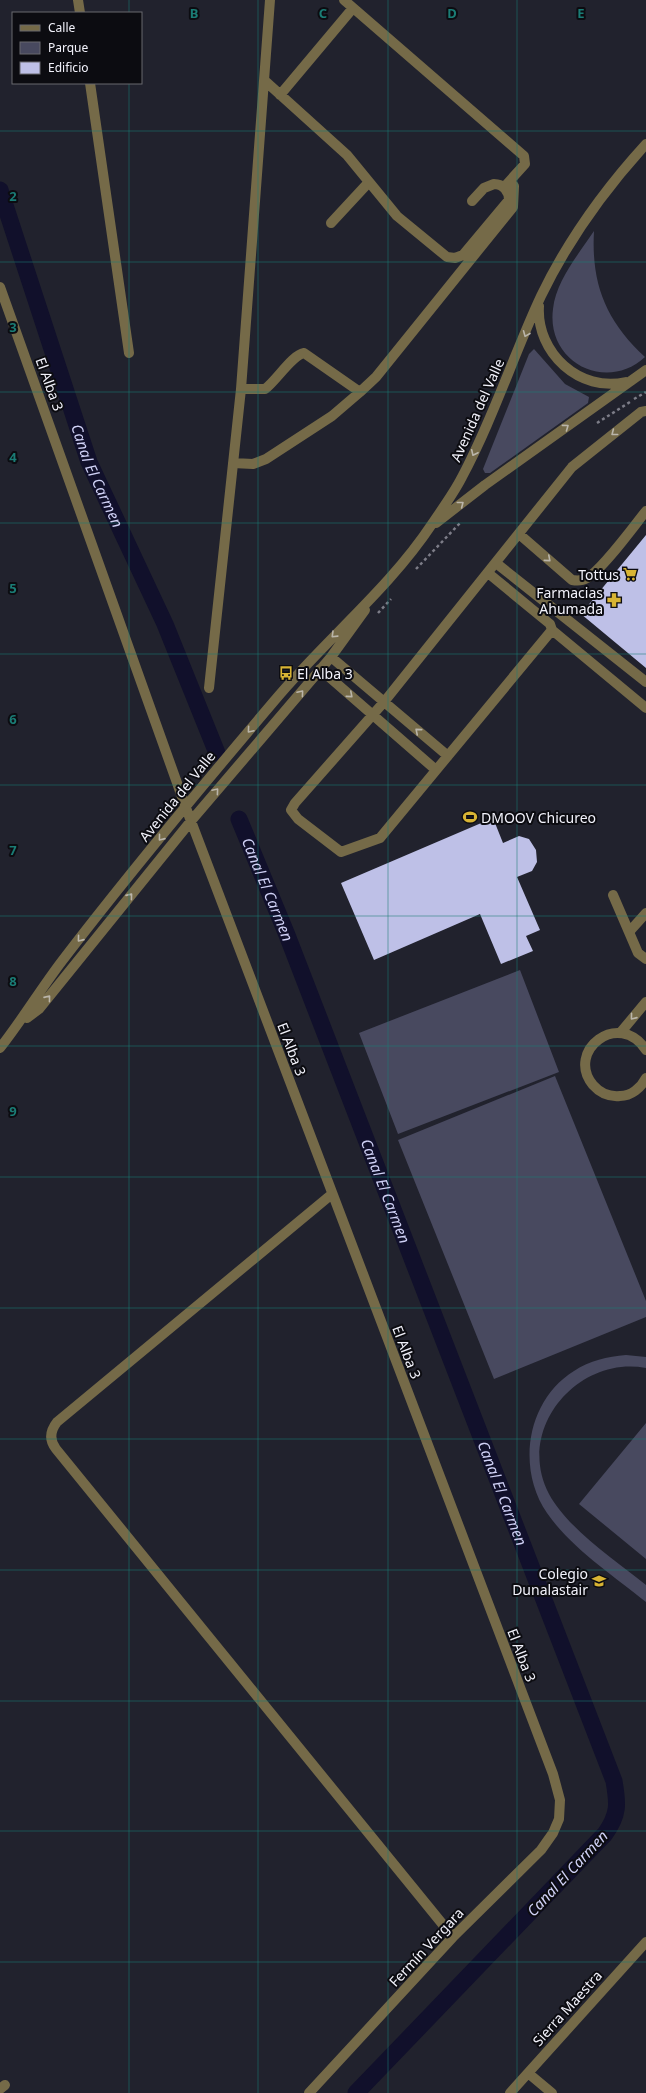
<svg xmlns="http://www.w3.org/2000/svg" width="646" height="2093" viewBox="0 0 646 2093" font-family="'Noto Sans',sans-serif">
	<style>
		.green { fill: #48495f }
		.lines { fill: none; stroke-linecap: round; stroke-linejoin: round }
		.canal { stroke: #11102b; stroke-width: 17 }
		.building { fill: #bec0e7 }
		.path { stroke: #7d7d88; stroke-width: 2.5; stroke-dasharray: 3 3; stroke-linecap: butt }
		.minor { stroke: #756a48; stroke-width: 10 }
		.oneway { stroke: #bab5aa }
		.grid { fill: none; stroke: #1a7c75; stroke-width: 1; stroke-opacity: 0.55 }
		.labels { text-anchor: middle; dominant-baseline: central; stroke-width: 4; stroke-linejoin: round; paint-order: stroke }
		.street-label { font-size: 14px; fill: #f2f2fb; stroke: #0c0c11 }
		.poi-label { font-size: 14px; fill: #f2f2fb; stroke: #0c0c11; text-anchor: end }
		.water-label { font-size: 15px; font-style: italic; fill: #d0d1f6; stroke: #0c0c11 }
		.grid-label { font-size: 13px; text-anchor: middle; font-weight: bold; fill: #1a7c75; stroke: #0c0c11; stroke-width: 4; stroke-linejoin: round; paint-order: stroke }
	</style>
	<rect width="100%" height="100%" fill="#21222d"/>
	<path class="green" d="M594,231C591,284 606,321 645,357C606,393 546,362 553,309C556,281 578,255 594,231Z
		M534,349L565,384L589,397L588,403L490,473H485L483,469L529,354Z
		M520,970L559,1072L398,1134L359,1033Z
		M555,1076L646,1301V1317L494,1379L398,1140Z
		M626,1355L646,1357V1368C577,1355 515,1430 549,1494C568,1529 615,1560 646,1585V1602C614,1576 571,1548 547,1513C516,1468 527,1400 574,1371C590,1360 607,1357 626,1355Z
		M646,1423V1559L579,1504Z"/>
	<g class="lines">
		<g class="canal">
			<path id="s1" d="M0,190L89,462L165,624L217,753"/>
			<path id="s2" d="M239,819L287,935L614,1781C618,1804 619,1814 605,1834L356,2093"/>
		</g>
	</g>
	<path class="building" d="M646,535V668L581,614Z
		M493,818L503,843L519,836L529,839L536,850L537,862L532,871L517,877L540,930L526,936L533,951L501,964L480,914L374,960L341,883Z"/>
	<g class="lines">
		<path class="path" d="M634,399L646,392
			M597,423L630,402
			M416,569L461,522
			M378,613L391,599"/>
		<path class="minor" d="M78,0L80,13
			M344,0L524,156L525,164L506,185
			M264,80L347,155L397,216L447,257L455,258L463,255L509,200C509,191 503,184 494,184L484,188L472,201
			M90,83L129,353
			M280,95L353,8
			M331,223L369,182
			M0,287L186,808L553,1774L560,1800L559,1819L553,1833L541,1850L453,1937L309,2093
			M539,306C536,353 580,393 626,382
			M241,389H265C277,380 292,355 304,353L360,392
			M233,463L253,464L266,459L332,416L360,392L376,377L513,207L514,186L510,181
			M436,523L485,485L646,370
			M519,534L572,580C578,581 582,581 587,578C602,570 634,526 646,511
			M496,563L646,682
			M488,573L550,624L552,630L380,838L341,852L298,819L291,810L295,803L384,702L572,467L641,412L646,411
			M552,630L646,708
			M331,657L448,756
			M320,669L436,770
			M209,688L241,389L270,0
			M613,895L638,953L646,959
			M629,932L646,913
			M27,1018L39,1009L191,821L331,657L365,610
			M621,1032L646,1002
			M0,1048C22,1020 40,990 62,961C130,872 202,786 275,700C325,640 389,589 432,524C442,509 454,493 462,477C493,419 513,356 541,296C568,240 604,190 646,144
			M646,1050C619,1009 565,1051 593,1085C600,1093 609,1097 620,1096C631,1096 641,1088 646,1078
			M332,1194L57,1422C50,1431 49,1440 56,1449L453,1937
			M528,2073L552,2093
			M0,2089L5,2085
			M510,2093L646,1942"/>
	</g>
	<defs><path id="oneway-chevron" d="M-2-3.5L2.5 0L-2 3.5" fill="none" stroke-width="1.6" stroke-linecap="round" stroke-linejoin="round"/></defs>
	<g class="oneway">
		<use href="#oneway-chevron" transform="translate(526 334) rotate(112)"/>
		<use href="#oneway-chevron" transform="translate(566 427) rotate(-36)"/>
		<use href="#oneway-chevron" transform="translate(614 433) rotate(142)"/>
		<use href="#oneway-chevron" transform="translate(474 453) rotate(115)"/>
		<use href="#oneway-chevron" transform="translate(461 504) rotate(-38)"/>
		<use href="#oneway-chevron" transform="translate(548 559) rotate(41)"/>
		<use href="#oneway-chevron" transform="translate(334 635) rotate(136)"/>
		<use href="#oneway-chevron" transform="translate(301 693) rotate(-50)"/>
		<use href="#oneway-chevron" transform="translate(350 695) rotate(41)"/>
		<use href="#oneway-chevron" transform="translate(250 730) rotate(130)"/>
		<use href="#oneway-chevron" transform="translate(418 731) rotate(-140)"/>
		<use href="#oneway-chevron" transform="translate(216 791) rotate(-50)"/>
		<use href="#oneway-chevron" transform="translate(161 838) rotate(129)"/>
		<use href="#oneway-chevron" transform="translate(130 896) rotate(-51)"/>
		<use href="#oneway-chevron" transform="translate(80 939) rotate(129)"/>
		<use href="#oneway-chevron" transform="translate(48 998) rotate(-51)"/>
		<use href="#oneway-chevron" transform="translate(633 1017) rotate(129)"/>
	</g>
	<path class="grid" d="M129,0V13M258,0V2093M388,0V2093M517,0V2093M129,83V2093M0,131H646M0,262H646M0,392H646M0,523H646M0,654H646M0,785H646M0,916H646M0,1046H646M0,1177H646M0,1308H646M0,1439H646M0,1570H646M0,1701H646M0,1831H646M0,1962H646"/>
	<defs>
		<symbol id="supermarket-bare" viewBox="-9 -9 18 18"><path d="M-6-5.5h2.5l.6 2H6L4.5 2H-2.5L-4.4-4H-6ZM-1.5 3.2a1.3 1.3 0 1 0 .1 0ZM3 3.2a1.3 1.3 0 1 0 .1 0Z" fill="#d8b434" stroke="#0c0c11" stroke-width="2.5" paint-order="stroke"/></symbol>
		<symbol id="pharmacy-bare" viewBox="-9 -9 18 18"><path d="M-2-6h4v4h4v4h-4v4h-4v-4h-4v-4h4Z" fill="#d8b434" stroke="#0c0c11" stroke-width="2.5" paint-order="stroke"/></symbol>
		<symbol id="bus-bare" viewBox="-9 -9 18 18"><path d="M-5-6H5V4H4V6H2V4H-2V6H-4V4H-5ZM-3.5-4V0h7V-4ZM-3.5 1.2v1.5H-2V1.2ZM2 1.2v1.5H3.5V1.2Z" fill="#d8b434" stroke="#0c0c11" stroke-width="2.5" paint-order="stroke"/></symbol>
		<symbol id="stadium-bare" viewBox="-9 -9 18 18"><path d="M0-5a6.5 5 0 1 0 0 10a6.5 5 0 1 0 0-10ZM-3.5-1.8h7v3.6h-7Z" fill="#d8b434" stroke="#0c0c11" stroke-width="2.5" paint-order="stroke"/></symbol>
		<symbol id="school-bare" viewBox="-9 -9 18 18"><path d="M0-5L7-2L0 1L-7-2ZM-4 1L0 2.5L4 1V4Q0 6-4 4Z" fill="#d8b434" stroke="#0c0c11" stroke-width="2.5" paint-order="stroke"/></symbol>
	</defs>
	<g fill-rule="evenodd">
		<use href="#supermarket-bare" x="620" y="564" width="20" height="20"/>
		<use href="#pharmacy-bare" x="604" y="590" width="20" height="20"/>
		<use href="#bus-bare" x="276" y="663" width="20" height="20"/>
		<use href="#stadium-bare" x="460" y="807" width="20" height="20"/>
		<use href="#school-bare" x="589" y="1571" width="20" height="20"/>
	</g>
	<g class="labels">
		<g class="street-label">
			<text transform="translate(50 384) rotate(70)">El Alba 3</text>
			<text transform="translate(477 410) rotate(-66)">Avenida del Valle</text>
			<text transform="translate(177 796) rotate(-51)">Avenida del Valle</text>
			<text transform="translate(292 1049) rotate(69)">El Alba 3</text>
			<text transform="translate(407 1352) rotate(69)">El Alba 3</text>
			<text transform="translate(522 1655) rotate(69)">El Alba 3</text>
			<text transform="translate(426 1947) rotate(-47)">Fermín Vergara</text>
			<text transform="translate(567 2008) rotate(-48)">Sierra Maestra</text>
		</g>
		<g class="poi-label">
			<text x="619" y="574">Tottus</text>
			<text x="603" y="592">Farmacias<tspan x="603" dy="16">Ahumada</tspan></text>
			<text x="297" y="673" text-anchor="start">El Alba 3</text>
			<text x="481" y="817" text-anchor="start">DMOOV Chicureo</text>
			<text x="588" y="1573">Colegio<tspan x="588" dy="16">Dunalastair</tspan></text>
		</g>
		<g class="water-label">
			<text stroke="none"><textPath href="#s1" startOffset="302">Canal El Carmen</textPath></text>
			<text stroke="none"><textPath href="#s2" startOffset="76">Canal El Carmen</textPath></text>
			<text stroke="none"><textPath href="#s2" startOffset="400">Canal El Carmen</textPath></text>
			<text stroke="none"><textPath href="#s2" startOffset="724">Canal El Carmen</textPath></text>
			<text transform="translate(567 1873) rotate(-47)">Canal El Carmen</text>
		</g>
	</g>
	<g class="grid-label">
		<text x="194" y="18">B</text>
		<text x="323" y="18">C</text>
		<text x="452" y="18">D</text>
		<text x="581" y="18">E</text>
		<text x="13" y="201">2</text>
		<text x="13" y="332">3</text>
		<text x="13" y="462">4</text>
		<text x="13" y="593">5</text>
		<text x="13" y="724">6</text>
		<text x="13" y="855">7</text>
		<text x="13" y="986">8</text>
		<text x="13" y="1116">9</text>
	</g>
	<rect x="12" y="12" width="130" height="72" fill="#0c0c11" stroke="#68686f"/>
	<rect x="20" y="25" width="20" height="6" fill="#756a48" stroke="#68686f"/>
	<text x="48" y="32" font-size="12" fill="#f2f2fb">Calle</text>
	<rect x="20" y="42" width="20" height="12" fill="#48495f" stroke="#68686f"/>
	<text x="48" y="52" font-size="12" fill="#f2f2fb">Parque</text>
	<rect x="20" y="62" width="20" height="12" fill="#bec0e7" stroke="#68686f"/>
	<text x="48" y="72" font-size="12" fill="#f2f2fb">Edificio</text>
</svg>
